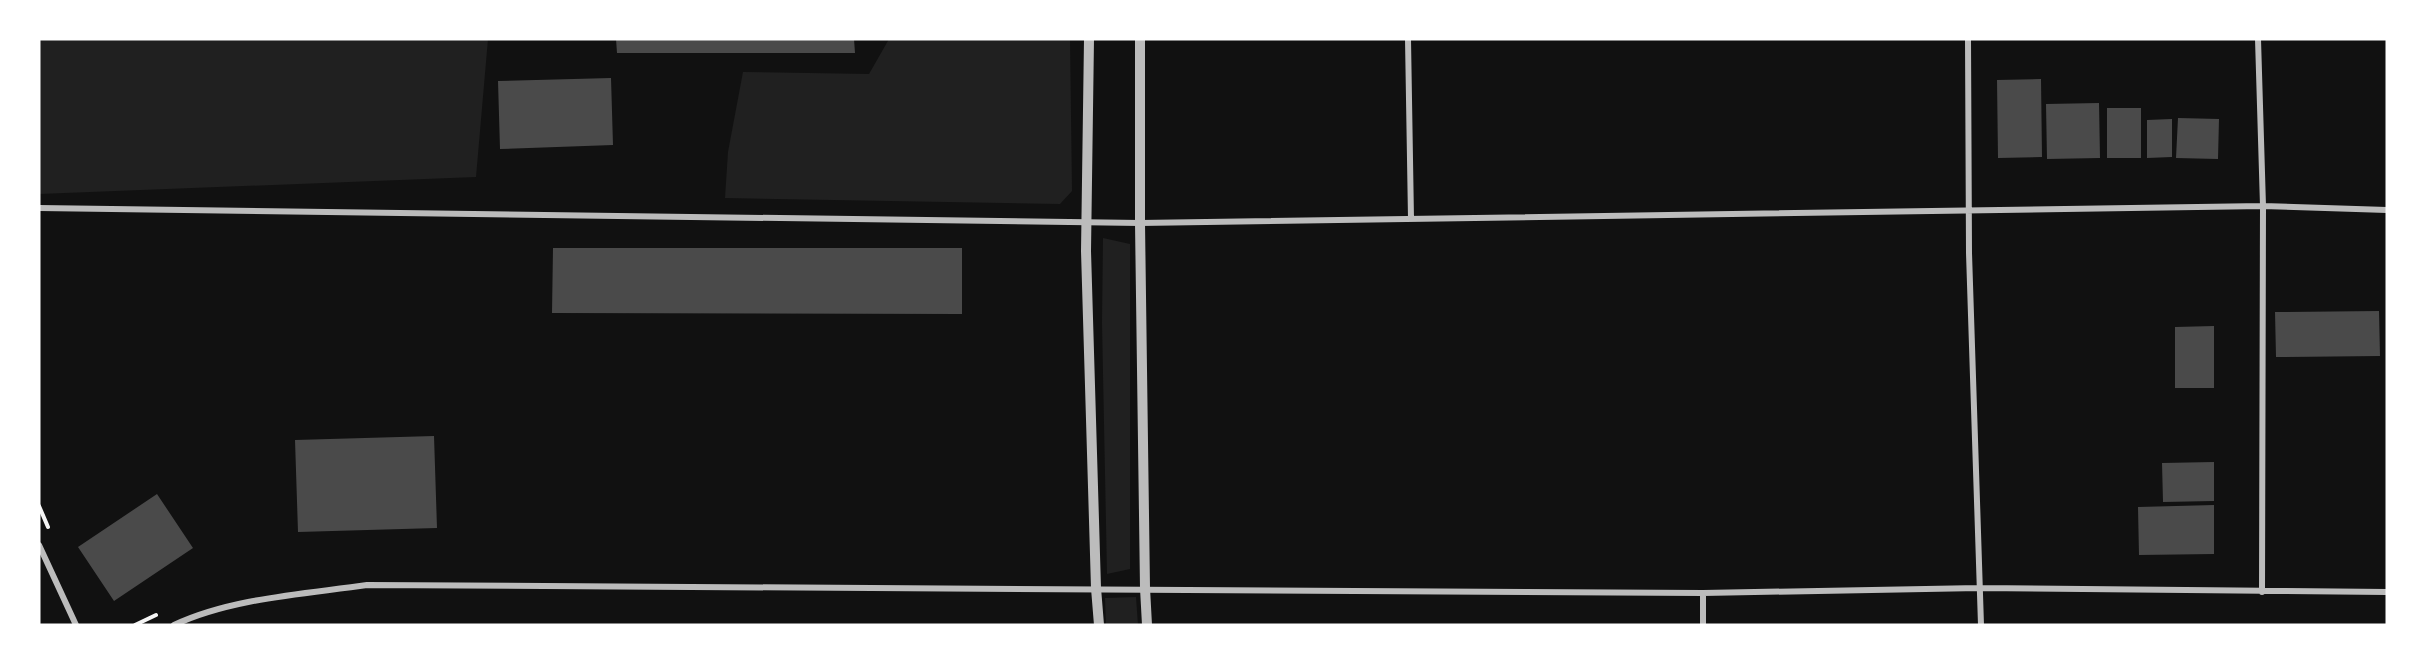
<svg xmlns="http://www.w3.org/2000/svg" width="2426" height="664" viewBox="0 0 2426 664" font-family="'Roboto Condensed',sans-serif">
	<style>
		.green { fill: #202020 }
		.building { fill: #4a4a4a }
		.lines { fill: none; stroke-linecap: round; stroke-linejoin: round }
		.path { stroke: #f5f5f5; stroke-width: 4 }
		.minor { stroke: #bcbcbc; stroke-width: 6 }
		.tertiary { stroke: #bcbcbc; stroke-width: 10 }
	</style>
	<rect width="100%" height="100%" fill="#111"/>
	<path class="green" d="M39,39H488L476,177L39,194Z
		M889,39H1070L1072,191L1060,204L725,198L728,152L743,72L869,74Z
		M1103,238L1130,244V569L1107,574L1102,323Z
		M1136,597L1138,625H1106L1105,598Z"/>
	<path class="building" d="M616,39H854L855,53H617Z
		M611,78L613,145L500,149L498,81Z
		M2041,79L2042,157L1998,158L1997,80Z
		M2099,103L2100,158L2047,159L2046,104Z
		M2107,108H2141V158H2107Z
		M2178,118L2219,119L2218,159L2176,158Z
		M2172,119V157L2147,158V120Z
		M553,248H962V314L552,313Z
		M2379,311L2380,356L2276,357L2275,312Z
		M2214,326V388H2175V327Z
		M434,436L437,528L298,532L295,440Z
		M2214,462V501L2163,502L2162,463Z
		M157,494L193,548L114,601L78,547Z
		M2214,505V554L2139,555L2138,507Z"/>
	<g class="lines">
		<path class="path" d="M39,506L48,527
			M135,625L156,615"/>
		<path class="minor" d="M1408,39L1411,219
			M1968,39L1969,253L1981,625
			M2258,39L2263,206L2262,592
			M39,208L1140,223L2263,206L2387,210
			M39,545L76,625
			M174,625C231,598 305,594 367,585L1703,593L1979,588L2387,592
			M1703,625V593"/>
		<path class="tertiary" d="M1089,39L1086,251L1096,588L1099,625
			M1140,39V223L1145,588L1147,625"/>
	</g>
	<rect width="2426" height="664" fill="none" stroke="#ffffff" stroke-width="81"/>
</svg>
